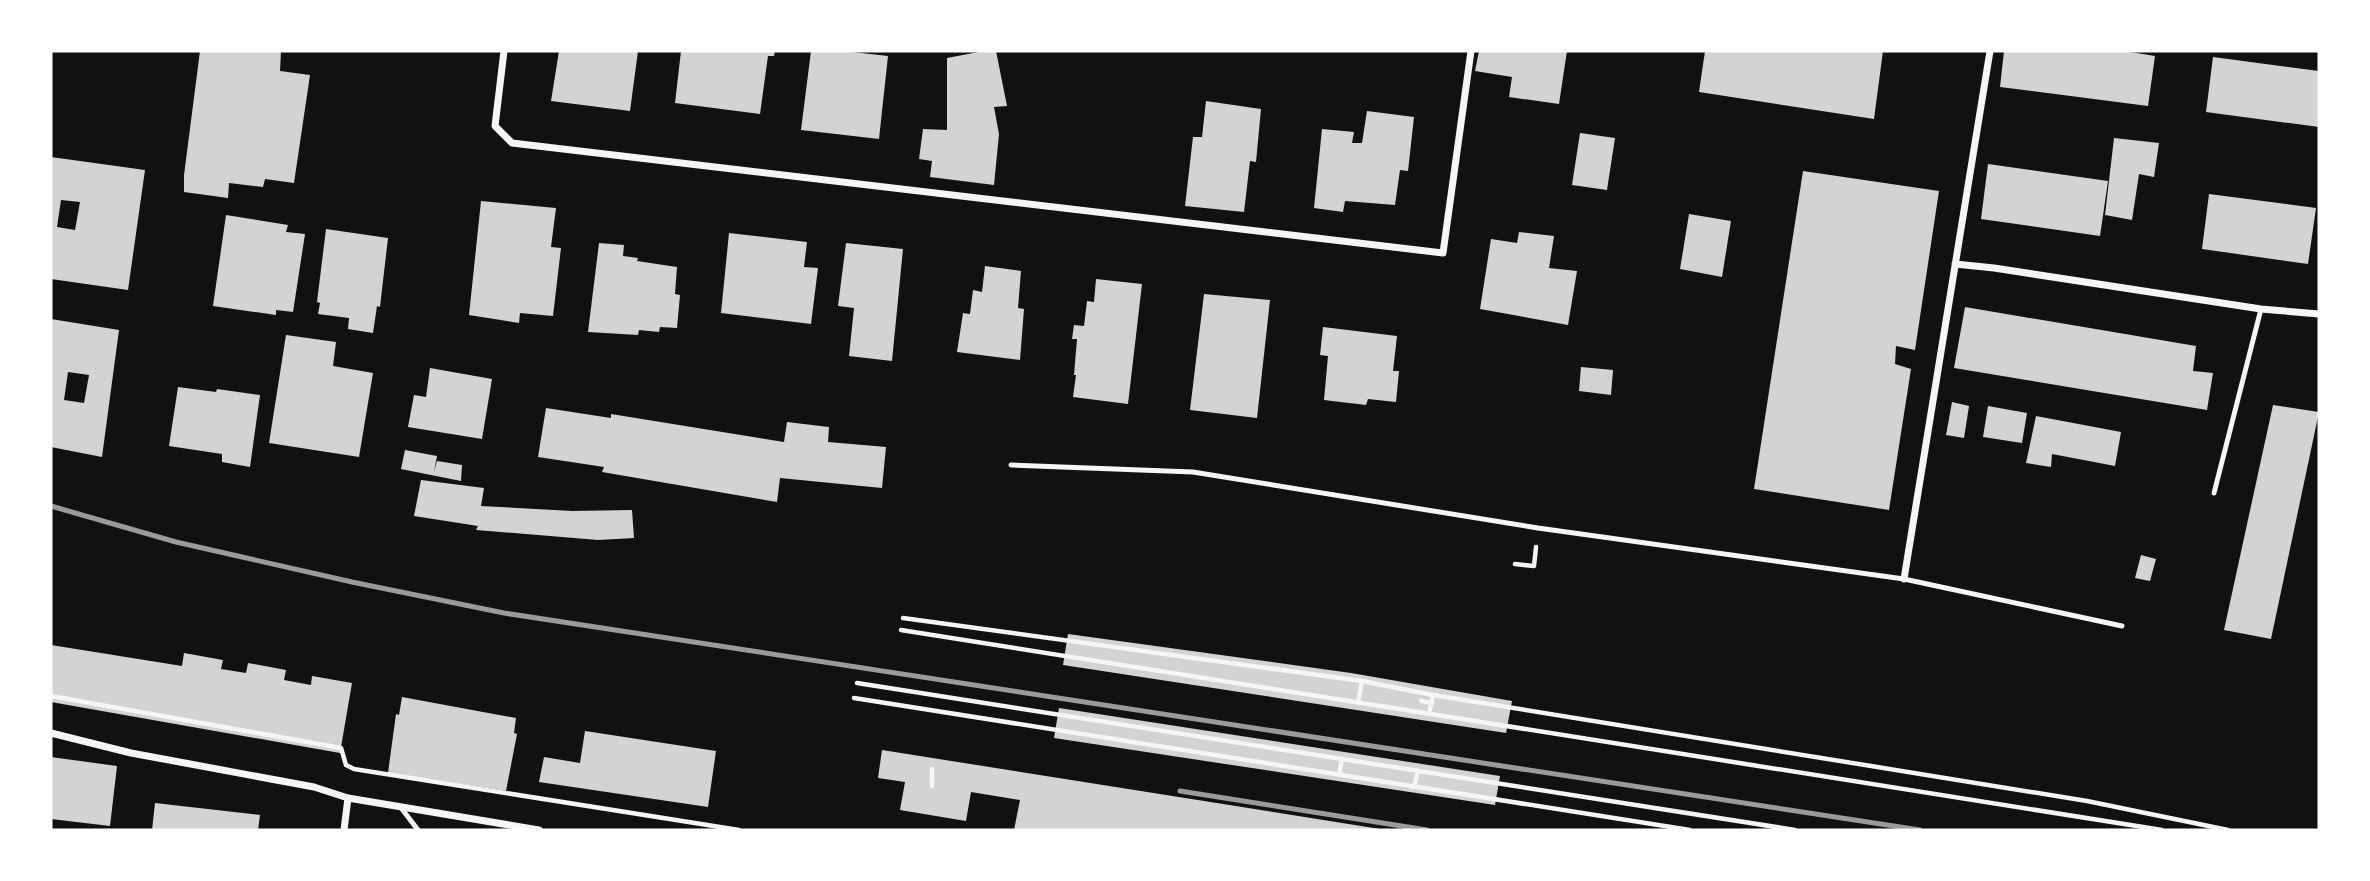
<svg xmlns="http://www.w3.org/2000/svg" width="2370" height="881" viewBox="0 0 2370 881" font-family="Overpass,sans-serif">
	<style>
		.building { fill: #d3d3d3; fill-rule: evenodd }
		.lines { fill: none; stroke-linecap: round; stroke-linejoin: round }
		.path { stroke: #f5f5f5; stroke-width: 4.5 }
		.service { stroke: #f5f5f5; stroke-width: 5 }
		.minor { stroke: #f5f5f5; stroke-width: 7 }
		.rail { stroke: #9a9a9a; stroke-width: 5 }
	</style>
	<rect width="100%" height="100%" fill="#111"/>
	<path class="building" d="M200,51H281L280,71L310,75L294,183L265,179L263,187L229,183L228,198L184,192V175Z
		M559,51H638L630,111L551,101Z
		M681,51H775L774,56H768L760,114L675,103Z
		M811,51H843L888,56L879,139L801,130Z
		M984,51H996L1007,106L994,107L999,134L994,185L930,177L932,161L919,159L923,129L947,130V58Z
		M1479,51H1567L1559,104L1509,97L1512,77L1475,71Z
		M1705,51H1883L1874,119L1699,92Z
		M2004,51H2124L2155,56L2148,106L2000,87Z
		M2213,57L2319,71V127L2206,112Z
		M1206,101L1261,109L1256,162L1250,161L1244,212L1185,206L1193,137H1202Z
		M1367,111L1414,117L1408,171L1400,170L1395,205L1345,201L1343,212L1314,208L1322,129L1354,132L1352,143H1362Z
		M1580,133L1615,138L1607,190L1572,185Z
		M2114,138L2159,143L2154,177L2139,174L2132,220L2105,215Z
		M51,157L145,170L128,290L51,279ZM61,200L80,202L75,230L57,227Z
		M1988,164L2108,181L2100,236L1981,219Z
		M1803,171L1939,191L1915,350L1896,346L1895,364L1911,369L1889,510L1754,489Z
		M2209,194L2316,208L2308,264L2202,249Z
		M481,201L556,208L551,247L561,248L553,316L520,313L519,323L469,315Z
		M1689,214L1731,221L1722,277L1680,269Z
		M226,215L288,225L286,232L305,234L293,312L276,310V315L213,306Z
		M326,229L388,238L380,307L377,306L373,333L348,329L349,318L318,314L320,303L317,302Z
		M1519,232L1554,236L1549,268L1577,271L1568,325L1480,309L1491,239L1517,243Z
		M729,233L807,242L804,267L818,268L811,324L721,313Z
		M599,243L624,245L623,256L638,258L637,261L677,267L675,294L680,295L677,328L660,327L659,332L639,330L638,335L588,332Z
		M846,243L903,249L892,361L849,356L854,308L838,306Z
		M985,266L1021,271L1018,308L1024,309L1020,360L957,352L963,313L970,314L973,290L982,292Z
		M1096,279L1142,284L1128,404L1073,397L1076,375H1074L1077,339H1072L1074,325L1084,326L1087,301L1094,302Z
		M1204,294L1270,300L1257,418L1190,410Z
		M1965,307L2196,346L2193,371L2213,373L2207,410L1954,368Z
		M51,319L119,330L102,457L51,447ZM68,372L89,375L84,403L64,400Z
		M1323,327L1397,336L1393,371H1399L1396,402L1368,399L1366,405L1324,400L1328,356L1320,355Z
		M286,335L336,342L333,366L373,373L359,457L269,443Z
		M1581,367L1613,370L1611,395L1579,391Z
		M430,368L492,379L482,439L408,427L414,395L426,397Z
		M178,387L216,392L217,389L260,395L250,467L222,462V454L169,446Z
		M1952,402L1969,406L1964,438L1946,435Z
		M2273,405L2319,412L2271,639L2224,630Z
		M1988,406L2027,413L2022,443L1983,437Z
		M546,408L611,418V414L784,442L787,422L829,427L828,442L886,447L882,488L780,478L777,502L602,472L604,467L538,457Z
		M2036,416L2121,432L2115,466L2052,454L2051,467L2026,463Z
		M405,450L437,456L434,472L437,461L462,465L461,481L401,469Z
		M421,480L484,488L481,506L572,511L632,510L634,538L598,540L476,530L478,526L414,516Z
		M2141,555L2156,559L2150,581L2135,578Z
		M1068,634L1351,673L1512,701L1506,733L1063,665Z
		M51,645L182,666L184,653L223,660L221,669L246,673L248,663L286,670L284,680L311,685L312,676L352,683L340,753L51,702Z
		M402,697L516,718L514,733L517,734L506,791L388,773L396,714L399,715Z
		M1059,708L1500,776L1495,805L1054,738Z
		M585,731L716,751L708,807L539,782L544,757L580,763Z
		M882,750L1380,829V830H1014L1020,800L971,792L966,821L900,810L905,782L878,778Z
		M51,757L117,766L110,826L51,819Z
		M155,803L260,815L258,830H152Z"/>
	<g class="lines">
		<path class="path" d="M1515,564L1534,566L1536,547
			M903,618L1362,681L1433,695L2087,801L2228,830
			M901,630L2162,830
			M857,683L1795,830
			M51,696L341,748L346,765L354,769L739,830
			M854,698L1690,830
			M1421,701L1432,703
			M1358,703L1362,681
			M1429,714L1433,695
			M1339,775L1342,759
			M932,786V769
			M1414,787L1418,771"/>
		<path class="service" d="M1011,465L1193,472L1538,528L1904,579L2122,626
			M2214,493L2261,309
			M402,809L418,830"/>
		<path class="minor" d="M504,51L495,126L512,143L1443,253L1471,51
			M1955,264L1994,268L2261,309L2319,314
			M1904,579L1990,51
			M51,733L131,753L314,787L348,798L539,830
			M344,830L348,798"/>
		<path class="rail" d="M51,506L176,542L352,582L504,613L1920,830
			M1180,791L1427,830"/>
	</g>
	<rect width="2370" height="881" fill="none" stroke="#ffffff" stroke-width="105"/>
</svg>
